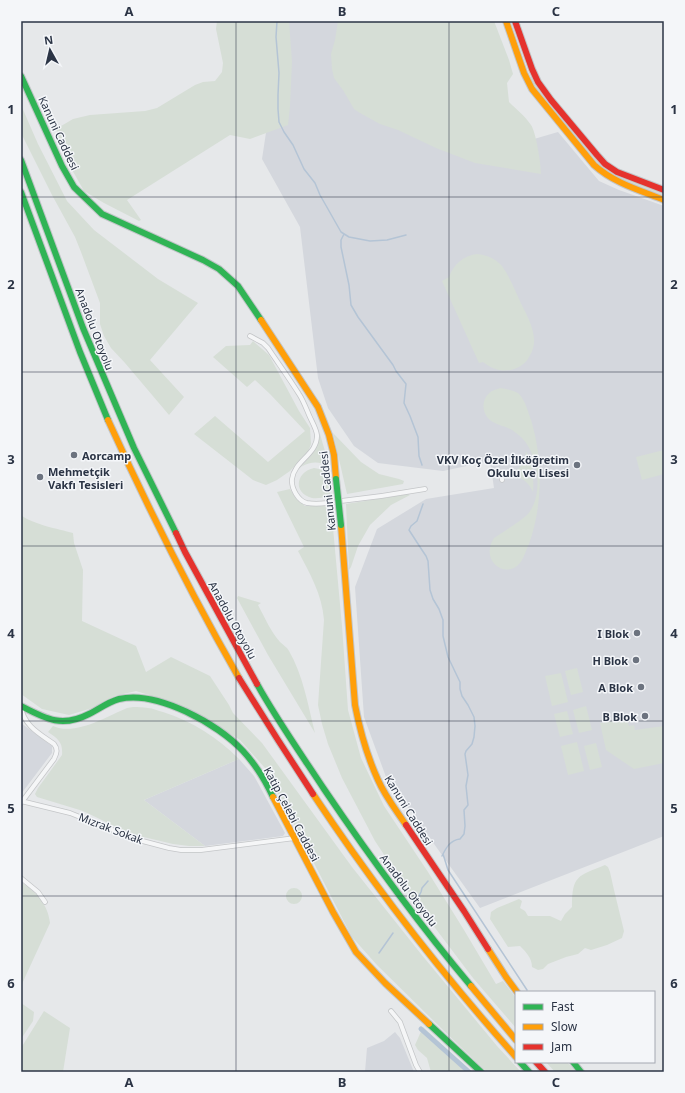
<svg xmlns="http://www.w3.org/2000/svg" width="685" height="1093" viewBox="0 0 685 1093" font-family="'Noto Sans',sans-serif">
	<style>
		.built { fill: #d4d7dd }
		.green { fill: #d6ded6 }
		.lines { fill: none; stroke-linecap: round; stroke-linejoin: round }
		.stream { stroke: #b4c4d5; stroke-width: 1.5 }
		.canal { stroke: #b4c4d5; stroke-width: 5 }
		.street-casing { stroke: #c4c6c8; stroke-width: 5.5 }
		.fast-casing { stroke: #c2c5c8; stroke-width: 8 }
		.slow-casing { stroke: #c2c5c8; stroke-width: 8 }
		.jam-casing { stroke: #c2c5c8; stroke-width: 8 }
		.street { stroke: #f5f6f7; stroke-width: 4 }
		.fast { stroke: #30b455; stroke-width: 6 }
		.slow { stroke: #ff9f0a; stroke-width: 6 }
		.jam { stroke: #e5322d; stroke-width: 6 }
		.fast-bridge-casing { stroke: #c2c5c8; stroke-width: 8; stroke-linecap: butt }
		.fast-bridge { stroke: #30b455; stroke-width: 6 }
		.grid { fill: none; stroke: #2b3445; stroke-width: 1; stroke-opacity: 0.55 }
		.poi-dot { fill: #6c737f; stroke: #f4f6f9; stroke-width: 1.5 }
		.labels { text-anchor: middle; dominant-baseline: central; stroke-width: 3; stroke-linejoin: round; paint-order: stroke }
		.street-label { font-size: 11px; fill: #2b3445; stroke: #f4f6f9 }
		.poi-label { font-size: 11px; font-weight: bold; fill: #2b3445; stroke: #f4f6f9; text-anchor: end }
		.neatline { fill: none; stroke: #2b3445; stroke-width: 1.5 }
		.grid-label { font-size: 13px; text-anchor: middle; font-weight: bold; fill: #2b3445 }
	</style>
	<rect width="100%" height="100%" fill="#e6e8ea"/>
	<path class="built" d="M283,21H487L505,105L534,139L558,132L599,181L619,190L664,206V836L480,908L386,777L364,717L355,587L377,529L426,499L494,488L490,461L443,471L378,463L354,446L328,408L318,378L300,227L262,159Z
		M21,723L52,746V753L21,794Z
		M239,759L254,776L259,785L285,833L283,836L205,846L144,800Z
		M395,1032L400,1038L414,1072H365L367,1048L384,1041Z"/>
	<path class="green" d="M217,21H289L292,62L290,106L288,125L250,139L230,135L127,200L141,220L139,221L104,203L84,191L66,159L56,129L73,119L90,115L145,111L157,108L195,85L203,82L215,81L222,72L223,63L216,29Z
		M338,21H494L509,60L513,74L507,83L509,102C516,109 525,116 531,125C536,132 541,164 541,174L475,163L436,148L398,130L380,124L360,113L354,109L343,90L334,78L332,69L331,54L335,40Z
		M532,76L539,90L600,163L608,170L619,177L664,194V196L618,179L603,169L596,163C582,146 569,130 555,114C547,103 534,91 530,77Z
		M21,105L38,144L67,201L94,230L158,279L198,303L150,360L184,397L169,415L125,363L111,348L104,336L100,324V303L81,252L75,237L52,195L21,133Z
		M477,254C487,255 495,258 502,266C509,276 514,288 519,299C527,317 542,338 529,357C526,363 520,367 514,369C503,373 492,369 483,362L479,363L442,281L449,277C454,264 463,256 477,254Z
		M253,341L269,355L299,411L310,428L311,444L308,452L290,471L277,480L266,485L253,480L194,434L215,416L268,462L305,431L270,394L255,380L247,387L213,357L226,346L250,345Z
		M500,388C506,389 513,390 518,393C525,399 528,412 531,420C543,460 543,504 529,544C526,550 524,558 520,563C506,580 479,561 494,538C503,532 519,522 527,515C544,497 539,455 522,438C519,435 515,432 512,430C505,426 496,425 490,420C481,412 481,398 492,391C494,390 498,389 500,388Z
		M333,433L361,462L379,474L399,479L404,481L403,484L347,494Z
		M320,434L329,465C317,462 312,461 301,467C309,457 319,447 320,434Z
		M664,450V474L642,480L636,457Z
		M526,451C533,464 534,478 533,492C529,483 523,478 515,476L514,472C522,467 525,461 526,451Z
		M314,468C331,470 330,482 330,496C324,497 315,500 309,497C292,490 298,471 314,468Z
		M290,489L295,497L305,506H331L342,626L348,710L361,758L384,806L428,872L464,930L496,984L503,981L516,998V1028L473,978L414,900L375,841L342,778L328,744L322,724L318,705L324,620C322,594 310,574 298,551L304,547L277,492Z
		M408,494L410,495L391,505L370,525L358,546L351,567L349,570L346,504Z
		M21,515C32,524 58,529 73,533L74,543L83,570L82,621L136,646L146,672L171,657L210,676L229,705L233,713L262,743L352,867L421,954L497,1046L521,1072H487L441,1028L377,965L352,937L265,768L240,740L209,720L172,702L136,691L115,696L89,709L69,715L42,709L21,694Z
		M238,596L261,603L258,605C265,618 271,632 280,642C283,645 287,647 289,651C303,675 308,705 315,733L268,655L237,598Z
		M577,668L583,692L571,695L565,671Z
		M561,673L568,702L552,706L545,676Z
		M586,706L592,730L579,733L573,710Z
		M133,707C138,707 143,707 148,708C153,708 158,711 163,712C192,721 218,738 239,759L144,800L205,846H189L173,844L131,834L83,811L37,797L35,794L38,788L62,755C63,742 58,739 48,732L53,726C75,736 106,717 127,708Z
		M567,711L573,734L560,737L554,714Z
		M627,719L629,726L634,725L635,730L664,726V763L634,769L606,750L600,723Z
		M577,742L584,771L568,775L561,746Z
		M596,743L602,767L590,770L584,746Z
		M605,865L608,867L610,872L614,890L624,931L622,938L607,945L591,950L585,948L578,954L566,957L548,964L543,969L538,970L532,967C532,958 526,952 520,946L508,947L490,919L491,912L497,908L519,899L522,901L520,908L525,911L528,916H550L561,921L565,914L572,907C572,875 578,876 605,865Z
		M21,882C36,892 48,904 50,923L21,986Z
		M286 896a8 8 0 1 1 16 0a8 8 0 1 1-16 0Z
		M21,1003L34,1012L33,1021L21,1039Z
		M44,1011L70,1028L63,1072H21V1048Z
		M423,1027L471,1072H431L427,1058L418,1050L415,1045Z
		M546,1062H567L576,1072H555Z"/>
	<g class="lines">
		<path class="stream" d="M277,21L276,37L279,73L278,95V109L279,122L284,132L293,145L304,169L315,183L320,195L341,232L349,237L370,241L387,240L406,235
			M344,234L341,240V247L349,285L351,305L358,317L393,365L396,371L406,384L404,403L410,416L418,437L419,456L422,465
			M423,504L417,521L411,526L409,530L420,547L426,556L428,561L430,590L433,599L439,609L443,620V636L448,657L460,682V689L462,696L468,705L474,717L475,726L474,737L472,744L466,751L465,754L468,775L466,786L468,805L464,810L465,826L464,834L460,839C450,840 446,848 442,856
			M443,854L448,870L527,990
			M419,896L421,892L422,888L428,881
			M379,953L393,933"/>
		<path class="canal" d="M421,1029L469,1072"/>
		<defs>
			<path id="street" d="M250,336L263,343L268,348C278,363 289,378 299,394C303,400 306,408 309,415C312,422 316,428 317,435C318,454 294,461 292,479C291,488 298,501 307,503C318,505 330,503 341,501C369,498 397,494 425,489
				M501,472L502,480
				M21,707C24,726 40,734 54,744C58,749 57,753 54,759L21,803
				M21,801L70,813L135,839L169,848L181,850H201L295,838
				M21,878L38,892L45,902
				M391,1011L400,1022L416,1065L420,1072"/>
			<path id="fast" d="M21,76L62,166L74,187L102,214L203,260L219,269L238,286L261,320
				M21,160L83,328L134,448L176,533
				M21,192L80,352L108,420
				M257,684C277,720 301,754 324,789C370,857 418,923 471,986
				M21,706C46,719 62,728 89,714C99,709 108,702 119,699C157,690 218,724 243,751C256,765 265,780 273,797
				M429,1024L481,1072
				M520,1062L529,1072
				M573,1062L581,1072"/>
			<path id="slow" d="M506,21L524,73L532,89L594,165C614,183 639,190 664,200
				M261,320L318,407L329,435L334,455L336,479
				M108,420C148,508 191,594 239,678
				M341,525L355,705C360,731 367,756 378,780C385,796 396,810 406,825
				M313,794C374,886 442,974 516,1057
				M273,797L333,912L356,952L385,983L429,1024
				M488,949L506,977L517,992
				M471,986L516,1040"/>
			<path id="jam" d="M515,21L532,69L538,82L551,100L597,155L605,164L617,172L664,190
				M176,533L185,552L257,684
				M239,678L278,740L313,794
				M406,825L464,911L488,949
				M536,1062L545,1072"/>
		</defs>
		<use href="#street" class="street-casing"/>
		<use href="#fast" class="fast-casing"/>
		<use href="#slow" class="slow-casing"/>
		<use href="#jam" class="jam-casing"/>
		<use href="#street" class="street"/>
		<use href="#fast" class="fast"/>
		<use href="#slow" class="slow"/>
		<use href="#jam" class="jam"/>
		<defs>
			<path id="fast-bridge" d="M336,479L341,525"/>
		</defs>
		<use href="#fast-bridge" class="fast-bridge-casing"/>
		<use href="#fast-bridge" class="fast-bridge"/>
	</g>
	<path class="grid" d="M236,21V1072M449,21V1072M21,197H664M21,372H664M21,546H664M21,721H664M21,896H664"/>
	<g class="poi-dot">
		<circle cx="74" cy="455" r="4"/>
		<circle cx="577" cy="465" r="4"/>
		<circle cx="40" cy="477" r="4"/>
		<circle cx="637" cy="633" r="4"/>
		<circle cx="636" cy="660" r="4"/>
		<circle cx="641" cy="687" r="4"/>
		<circle cx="645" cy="716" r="4"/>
	</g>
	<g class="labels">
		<g class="street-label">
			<text transform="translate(59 133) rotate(65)">Kanuni Caddesi</text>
			<text transform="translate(95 329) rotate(69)">Anadolu Otoyolu</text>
			<text transform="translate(327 491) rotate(-96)">Kanuni Caddesi</text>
			<text transform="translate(233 620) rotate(61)">Anadolu Otoyolu</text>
			<text transform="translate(409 810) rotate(58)">Kanuni Caddesi</text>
			<text transform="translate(292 814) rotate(62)">Katip Çelebi Caddesi</text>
			<text transform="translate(111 828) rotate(21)">Mızrak Sokak</text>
			<text transform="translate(409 890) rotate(53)">Anadolu Otoyolu</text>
		</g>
		<g class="poi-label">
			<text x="82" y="455" text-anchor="start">Aorcamp</text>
			<text x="569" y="459">VKV Koç Özel İlköğretim<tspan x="569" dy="13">Okulu ve Lisesi</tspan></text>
			<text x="48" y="471" text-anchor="start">Mehmetçik<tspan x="48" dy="13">Vakfı Tesisleri</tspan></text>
			<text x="629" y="633">I Blok</text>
			<text x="628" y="660">H Blok</text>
			<text x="633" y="687">A Blok</text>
			<text x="637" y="716">B Blok</text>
		</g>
	</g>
	<rect width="685" height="1093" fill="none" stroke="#f4f6f9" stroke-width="44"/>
	<rect x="515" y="991" width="140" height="72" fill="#f4f6f9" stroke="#a4a8b1"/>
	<rect x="523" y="1004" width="20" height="6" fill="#30b455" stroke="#a4a8b1"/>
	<text x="551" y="1011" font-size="12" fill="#2b3445">Fast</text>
	<rect x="523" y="1024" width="20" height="6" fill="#ff9f0a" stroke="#a4a8b1"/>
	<text x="551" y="1031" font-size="12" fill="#2b3445">Slow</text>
	<rect x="523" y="1044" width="20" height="6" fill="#e5322d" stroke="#a4a8b1"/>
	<text x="551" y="1051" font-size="12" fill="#2b3445">Jam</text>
	<g transform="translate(50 50) rotate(352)" stroke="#f4f6f9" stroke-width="3" paint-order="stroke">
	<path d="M0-3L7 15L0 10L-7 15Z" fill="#2b3445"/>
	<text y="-6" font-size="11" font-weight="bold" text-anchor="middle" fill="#2b3445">N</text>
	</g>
	<rect x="22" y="22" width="641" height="1049" class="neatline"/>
	<g class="grid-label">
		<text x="129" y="16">A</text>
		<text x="342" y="16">B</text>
		<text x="556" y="16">C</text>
		<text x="11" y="114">1</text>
		<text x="674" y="114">1</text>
		<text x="11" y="289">2</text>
		<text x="674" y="289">2</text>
		<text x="11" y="464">3</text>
		<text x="674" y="464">3</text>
		<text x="11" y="638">4</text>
		<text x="674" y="638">4</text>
		<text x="11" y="813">5</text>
		<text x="674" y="813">5</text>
		<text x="11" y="988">6</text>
		<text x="674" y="988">6</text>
		<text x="129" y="1087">A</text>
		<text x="342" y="1087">B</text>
		<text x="556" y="1087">C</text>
	</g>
</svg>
